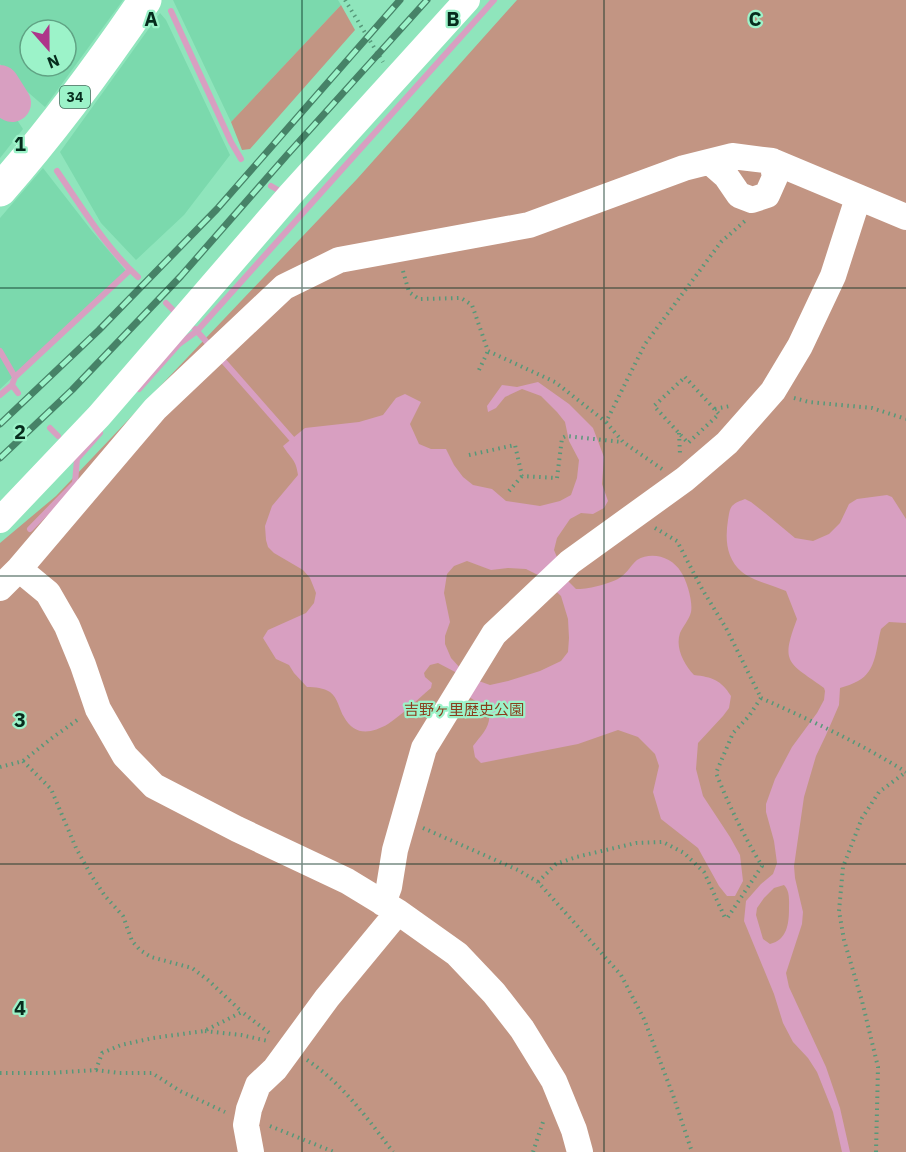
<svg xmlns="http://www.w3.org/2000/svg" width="906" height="1152" viewBox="0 0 906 1152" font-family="'IBM Plex Sans','Noto Sans JP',sans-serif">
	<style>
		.built { fill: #7bd9ad; fill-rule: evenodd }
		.green { fill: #c29583 }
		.water { fill: #d89fc1; fill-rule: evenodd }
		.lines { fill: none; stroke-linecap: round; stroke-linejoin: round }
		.stream { stroke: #d89fc1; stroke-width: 6 }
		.river { stroke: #d89fc1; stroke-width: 38 }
		.path { stroke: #569879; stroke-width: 4; stroke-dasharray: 1.5 4.5; stroke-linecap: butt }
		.minor { stroke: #fff; stroke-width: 26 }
		.highway { stroke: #fff; stroke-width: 33 }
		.rail-casing { stroke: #468267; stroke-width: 7 }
		.rail { stroke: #9cf3c9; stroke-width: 4.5; stroke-dasharray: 14; stroke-linecap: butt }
		.grid { fill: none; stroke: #062c1d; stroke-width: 1.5; stroke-opacity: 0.55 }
		.labels { text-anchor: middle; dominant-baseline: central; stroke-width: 4.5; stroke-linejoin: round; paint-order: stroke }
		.shield { fill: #9cf3c9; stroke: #336851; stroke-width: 1.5 }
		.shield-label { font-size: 14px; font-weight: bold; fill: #062c1d }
		.park-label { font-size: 15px; fill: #893e1e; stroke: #9cf3c9 }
		.grid-label { font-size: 20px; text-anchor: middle; font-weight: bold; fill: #062c1d; stroke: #9cf3c9; stroke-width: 4.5; stroke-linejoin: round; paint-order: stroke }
	</style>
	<rect width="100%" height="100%" fill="#8fe5bc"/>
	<path class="built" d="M0,0H123L45,107L7,74L0,64ZM30,30H66V66H30Z
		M173,0H338L341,5L231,122Z
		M160,13L166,20L230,155L184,215L136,260L101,223L60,152Z
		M0,94L23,129L0,158Z
		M43,168L92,231L126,271L0,389V218Z"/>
	<path class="green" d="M517,0H906V1152H0V543L56,496L357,179Z
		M341,5L355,30L250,149L242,150L231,122Z"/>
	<path class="water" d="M538,382L569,404L593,428L604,457L602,484L608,501L604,508L593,514L581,513L570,519L557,538L554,550L566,579L576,589C586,590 613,583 621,577C627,573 631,565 637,560C652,551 672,557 681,572C687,581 693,602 691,612C689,620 683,626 680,633C675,648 684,664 694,675C712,677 721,680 731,696L729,708L723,716L698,743L696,769L703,796L730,837L740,855L743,881L735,896H727L719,886L698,848L661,819L653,792L659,766L655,754L638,737L618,730L578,744L481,763L475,757L473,746C482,734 493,725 488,709L466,695L459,674L438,663L430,665L424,673L425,677L432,683L431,688C417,700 403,714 388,724C371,734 354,736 344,717C339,709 338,698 330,692C324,688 315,687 307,687L294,673L289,665L276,659L263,638L268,630L306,613L314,603L316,593L310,578L303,570L274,553L268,547L266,540L265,526L272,506L298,475C296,459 291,459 283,446L305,428L359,422L383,415L396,398L405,394L421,402L410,424L419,444L431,449H446L454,465L463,477L473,485L492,489L506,501L540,506L560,501L571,495L577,478L579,460L569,441L565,422L557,412L541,396L522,389L505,397L496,408L488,412L487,406L502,385L517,387ZM467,561L491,570L508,568L526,569L540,576L561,596L568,619L569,638L568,652L561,661L540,671L508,681L490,685L476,680L461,669L451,658L445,644V636L450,622L444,593L447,574L454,566Z
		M887,495L892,497L906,519V623L889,622L881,629C876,647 877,671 858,681C853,684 846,686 840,688L839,705L826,735L816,756L804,797L794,866L795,878L803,912L802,924L786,973L789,987L826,1067L840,1108L850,1152H842L833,1112L817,1072L808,1058L793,1042L783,1023L774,994L744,921L746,901L761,884L773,874L777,863L774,841L766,812V804L775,779L792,747L817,713L824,700L825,691L824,688C788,662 780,664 797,619L786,591C774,586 751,580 742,572C726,559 725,539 728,520C729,515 729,510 732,506C736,502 740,501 745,499L751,502L765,513L795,538L813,541L829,534L840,523L849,504L857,499ZM784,885C790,891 789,900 789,908C789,924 787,940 770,944L763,939L756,915L757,908L764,898L774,888Z"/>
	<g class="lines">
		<path class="stream" d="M171,11L231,142L241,159
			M57,171C81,206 106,248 138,277
			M271,186L278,190
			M166,303L175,312
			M195,329L212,348
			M0,351L15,377L12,385L18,393
			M219,356L292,439
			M15,377L130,270
			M139,389L179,344L197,331L494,0
			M0,395L12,385
			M50,428L58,436
			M30,529L75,483L77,459L100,433"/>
		<path class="river" d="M0,84L12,103"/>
		<path class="path" d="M345,0L383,62
			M403,271L409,292L419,299L461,298L472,305L488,351L555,382L606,422
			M479,370L488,351
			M685,377L719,414L688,443L654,406Z
			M794,398L809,402L872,408L906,419
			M715,409L730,406
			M679,433L680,454
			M469,455L515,445L522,476L557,478L562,438L566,436L622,442
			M662,469L623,442L606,422L645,344L721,242L745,221
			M509,491L522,476
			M655,528L677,541L702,589L726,628L761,698L749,716L733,733L716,773C729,806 744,836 762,866L726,920
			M761,698C810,720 860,743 906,772
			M23,761L51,789L76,848L91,875L105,896L123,916L132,941L140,950L151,957L192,968L208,980L242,1012
			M0,767L23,761L52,738L80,718
			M423,828L518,870L538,882L621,975L644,1019L673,1095L692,1152
			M538,882L556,864L576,857L636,843L663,842L684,853L704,872L726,920
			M205,1031L241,1035L268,1041
			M307,1060C342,1083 368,1119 393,1152
			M96,1070L119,1073H152L180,1091L225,1112
			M0,1073H50L96,1070L102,1053L121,1045L153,1038L204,1031L242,1012L272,1035
			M270,1126L334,1152
			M533,1152L544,1119
			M876,1152L878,1067L862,1001L844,940L839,911L843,867L862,818L879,792L906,772"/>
		<path class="minor" d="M772,161L906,217
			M0,520L99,416L290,195L467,0
			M19,569L48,593L67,626L83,665L98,709L125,756L154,786L237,829L347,881L398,912L457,954L494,993L522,1029L554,1081L574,1130L580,1152
			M0,588L19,569L155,409L284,287L339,260L529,225L684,168L732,156L772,161L775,177L767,195L752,200L739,195L726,176L710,162
			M383,903L389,887L395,850L424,748L494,634L570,562L685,479L727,443L773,391L800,346L833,276L858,198
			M251,1152L246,1125L249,1109L258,1085L275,1069L327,998L398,912"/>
		<path class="highway" d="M0,190C53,130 100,66 145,0"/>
		<defs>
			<path id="rail" d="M0,424L99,330L217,209L400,0
				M0,458L72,390L181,276L287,155L427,0"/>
		</defs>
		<use href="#rail" class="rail-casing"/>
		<use href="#rail" class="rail"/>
	</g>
	<path class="grid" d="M302,0V1152M604,0V1152M0,288H906M0,576H906M0,864H906"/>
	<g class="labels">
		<rect class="shield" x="60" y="86" width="30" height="22" rx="4.5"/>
		<g class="shield-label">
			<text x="75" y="97">34</text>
		</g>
		<g class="park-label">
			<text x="464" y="709">吉野ヶ里歴史公園</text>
		</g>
	</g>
	<g class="grid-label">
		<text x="151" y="26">A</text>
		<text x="453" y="26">B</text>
		<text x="755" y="26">C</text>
		<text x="20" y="151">1</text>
		<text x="20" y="439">2</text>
		<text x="20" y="727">3</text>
		<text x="20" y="1015">4</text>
	</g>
	<g transform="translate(48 48) rotate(159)"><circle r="28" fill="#9cf3c9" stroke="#60a384" stroke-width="1.5"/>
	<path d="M0-4.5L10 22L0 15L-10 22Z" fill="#ae358a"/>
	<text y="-9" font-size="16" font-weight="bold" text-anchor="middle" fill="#062c1d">N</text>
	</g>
</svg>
